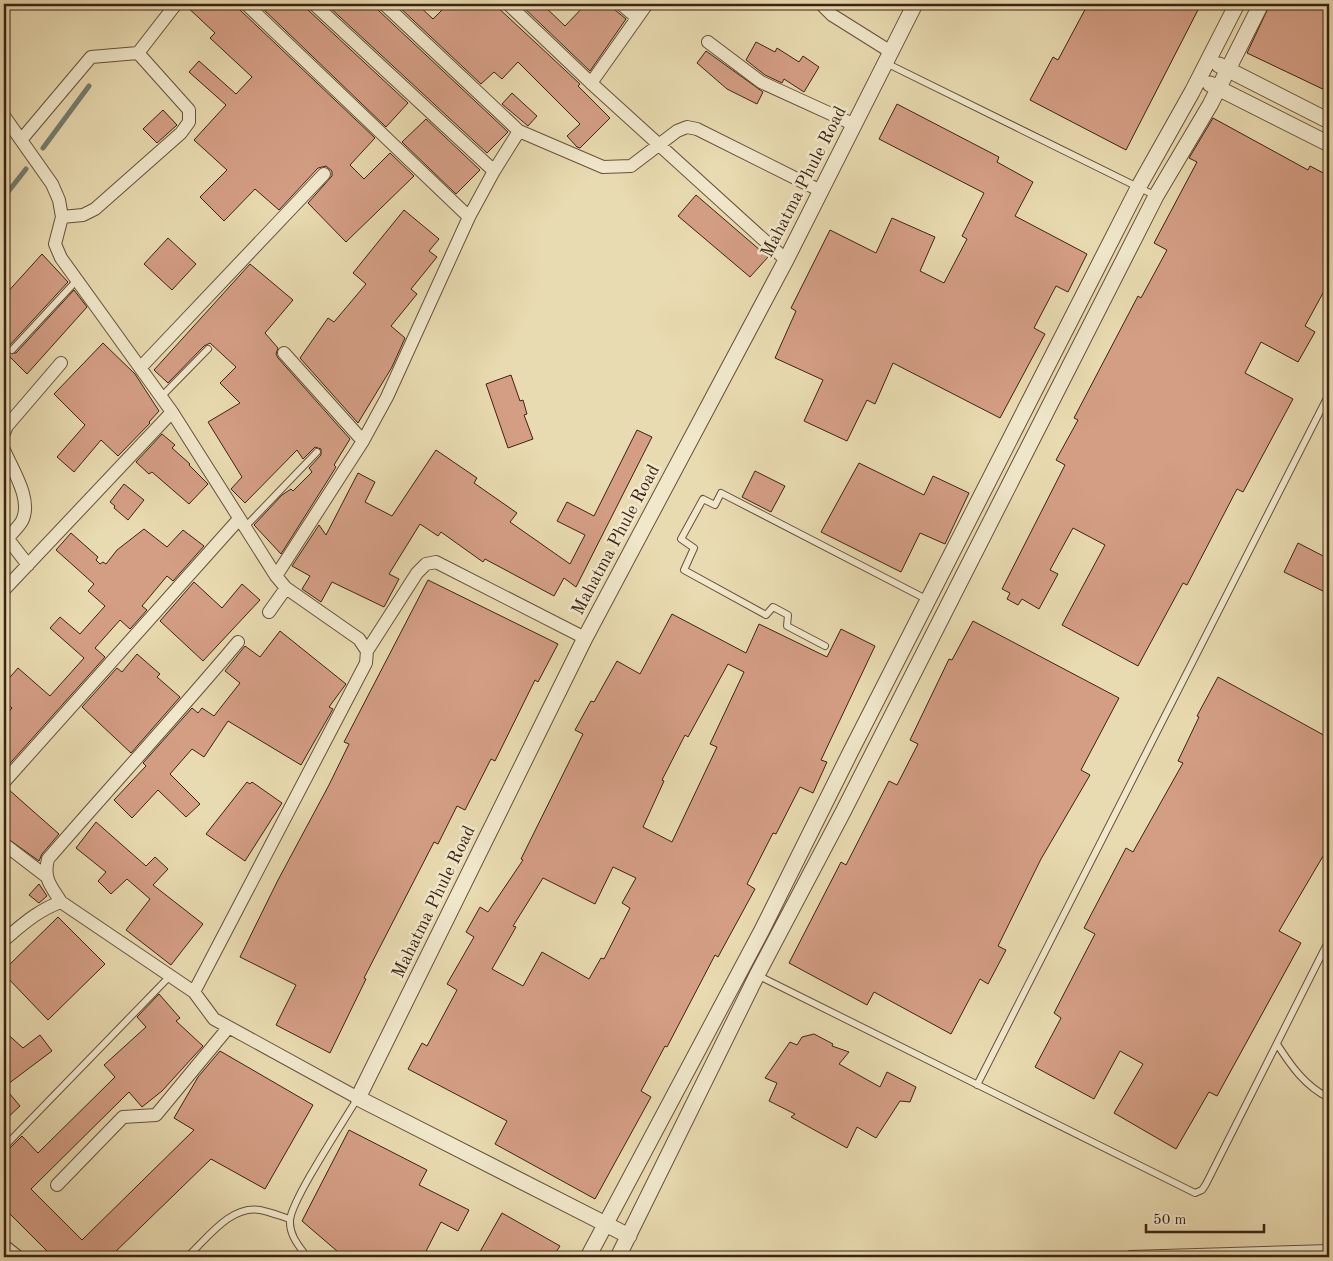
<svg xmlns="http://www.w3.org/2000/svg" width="1333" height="1261" viewBox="0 0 1333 1261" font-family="'Old Standard TT',serif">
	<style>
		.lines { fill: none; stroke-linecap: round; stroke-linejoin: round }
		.stream { stroke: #737e72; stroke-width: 5 }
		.building { fill: #d49e85; stroke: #3c2314; fill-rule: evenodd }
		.service-casing { stroke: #67513b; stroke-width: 8 }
		.minor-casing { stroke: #67513b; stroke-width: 14 }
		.tertiary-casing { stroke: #67513b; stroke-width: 17 }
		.service { stroke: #f1e8cc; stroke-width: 6 }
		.minor { stroke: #f1e8cc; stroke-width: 12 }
		.tertiary { stroke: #f1e8cc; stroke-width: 15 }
		.labels { text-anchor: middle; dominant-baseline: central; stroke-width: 5; stroke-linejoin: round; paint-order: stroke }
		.street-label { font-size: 18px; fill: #3c2314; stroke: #f1e8cc }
	</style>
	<rect width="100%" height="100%" fill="#e9dbb1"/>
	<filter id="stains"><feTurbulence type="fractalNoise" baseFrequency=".004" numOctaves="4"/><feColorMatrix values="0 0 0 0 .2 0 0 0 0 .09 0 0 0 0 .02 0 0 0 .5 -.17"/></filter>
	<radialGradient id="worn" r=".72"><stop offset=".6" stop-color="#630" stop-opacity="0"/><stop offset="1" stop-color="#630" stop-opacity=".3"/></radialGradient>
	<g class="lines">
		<path class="stream" d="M43,148L89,86
			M4,197L26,169"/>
	</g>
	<path class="building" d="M184,4H238L240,10L375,138L350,165L364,179L390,153L414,176L346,242L308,203L332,176V171L326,166L318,168L279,210L255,189L224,221L200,197L227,170L194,140L226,105L189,72L199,61L236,94L252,77L210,38L215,33Z
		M258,4H306L308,10L408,103L386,127Z
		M326,4H376L378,10L508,132L487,153Z
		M396,4H417L433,19L448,4H494L580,84L578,86L610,118L580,148L577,147L567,136L580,124L518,62L502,79L494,72L481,84Z
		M520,4H542L565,26L586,4H613L615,10L626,19L590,71Z
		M1088,4H1201L1126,150L1030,100L1053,57L1058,60Z
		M1270,4H1329V92L1247,53Z
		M756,42L775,52L777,48L799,62L803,56L819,67L804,92L784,79L782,83L765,75L746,60Z
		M706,51L763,92L757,104L727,89L697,63Z
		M512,93L537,116L528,126L502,104Z
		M897,104L999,157L997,162L1033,182L1015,216L1087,254L1068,292L1056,286L1034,328L1045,334L1000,418L893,363L875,404L867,400L847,441L804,421L823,380L775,358L796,311L791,308L830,230L876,253L892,218L935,237L920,271L944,283L967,239L962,236L984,193L879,139Z
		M163,110L177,125L157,143L143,129Z
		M1213,118L1308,170L1310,166L1329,176V282L1305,326L1315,332L1298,362L1261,342L1245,373L1293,399L1243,492L1237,489L1187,585L1183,583L1138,666L1062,625L1105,545L1073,528L1050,570L1058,574L1039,609L1022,599L1018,605L1007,599L1010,593L1002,589L1065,465L1056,460L1078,420L1074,418L1138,296L1141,298L1167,250L1154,243L1197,162L1189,158Z
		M426,119L480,170L456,194L402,142Z
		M696,195L768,257L750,277L678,216Z
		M404,210L439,239L429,251L437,257L411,289L417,294L391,326L405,338L392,367L358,423L300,358L328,318L334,322L366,284L353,273Z
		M168,238L196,264L172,290L144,264Z
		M42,254L68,282L8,347V353H16L74,290L87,307L27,374L4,351V328L9,322L4,317V296Z
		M250,264L293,300L265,333L278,348L276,354L278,358L350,439L334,465L336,467L326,483L281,554L254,525L282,495L291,489L293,491L312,472L309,468L321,455V449L315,447L303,459L297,450L245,503L231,489L242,477L208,422L240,403L220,383L236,367L210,343L204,346L168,383L154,370Z
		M103,343L135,374L159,411L149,422L150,423L118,456L101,440L74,472L57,457L85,425L54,394Z
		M511,375L520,401L523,400L527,414L524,415L533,439L508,448L486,384Z
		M637,430L652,437L576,587L564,578L554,596L485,559L483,562L441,532L438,536L420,524L389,574L399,579L384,607L332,582L321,602L302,589L310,576L292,566L319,525L326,535L358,473L375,482L365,502L392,516L436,450L477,478L474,483L517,513L510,522L570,564L585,535L557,521L567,502L594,516Z
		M162,434L175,445L172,448L190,464L189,465L208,484L189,504L152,472L149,474L136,462Z
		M859,463L924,495L933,476L969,493L945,544L920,533L901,572L821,532Z
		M755,471L785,486L771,512L742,497Z
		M124,484L144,500L128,520L114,508L115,506L110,502Z
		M144,529L167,547L183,530L204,546L173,581L167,576L142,606L147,610L130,629L120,620L95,648L105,657L4,770V718L12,708L4,701V684L18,668L50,696L84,658L50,628L60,617L80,634L105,606L88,591L94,584L56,550L71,533L98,557L96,560L100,564L103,562L106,564L117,550Z
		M1298,543L1329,559V594L1284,572Z
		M428,580L558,644L538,682L535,680L495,761L491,759L465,810L457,806L438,844L434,842L364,978L366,979L330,1053L276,1025L296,985L240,957L278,880L329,785L349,744L344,742Z
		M194,582L222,608L242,584L260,600L203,661L160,621Z
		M672,614L746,653L759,624L827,657L841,629L875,646L821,760L827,762L813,793L800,787L776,834L773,833L747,884L755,889L718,957L715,955L667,1047L665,1046L641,1091L651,1097L595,1199L495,1144L507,1121L408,1069L422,1043L427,1046L457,990L447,984L474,937L466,932L480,907L488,912L523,860L521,859L583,734L575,730L591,701L594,702L617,661L640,674ZM728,664L744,672L710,744L717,747L672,842L643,827L664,781L662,780L685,735L688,737ZM613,867L636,878L622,903L630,908L604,959L601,958L589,979L542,952L523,986L492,969L516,927L513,926L543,878L595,904Z
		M973,621L1119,698L1081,770L1090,775L1041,859L998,946L1006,950L988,984L980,979L951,1034L874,992L867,1005L789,963L841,862L846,865L889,781L897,785L918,744L910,740L949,659L952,660Z
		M280,631L346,684L329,707L333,709L301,765L228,721L204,757L192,749L170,774L200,804L186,817L158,790L132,818L114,800L146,766L143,763L192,708L198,713L202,708L214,716L240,683L225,671L245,646L260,657Z
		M137,654L160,674L157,677L180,697L131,753L82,707L117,668L122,672Z
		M1218,677L1329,738V846L1279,931L1301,943L1217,1096L1209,1092L1176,1149L1114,1113L1143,1064L1120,1051L1094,1099L1035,1067L1061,1018L1054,1013L1095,934L1084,928L1126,848L1133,852L1183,763L1178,761L1199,717L1197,716Z
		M247,782L250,784L252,782L282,803L245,861L206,834Z
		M8,789L59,834L42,854L39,861L4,836V790Z
		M96,822L146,866L155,857L168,869L153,885L203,924L171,965L126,930L150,899L127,879L111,894L98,881L106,872L76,848Z
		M39,884L47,896L39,903L29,895Z
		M58,917L105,964L48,1020L4,974V970Z
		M159,994L180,1018L176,1021L203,1046L162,1091L142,1107L129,1092L31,1189L82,1240L194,1130L174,1118L198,1077L220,1051L313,1105L265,1189L211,1159L110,1257H53L4,1208V1154L22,1136L38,1153L115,1077L104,1065L146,1027L137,1017Z
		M4,1031L23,1048L40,1035L52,1051L4,1087L20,1106L4,1121Z
		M814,1034L833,1044L832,1046L849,1052L839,1064L880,1087L887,1072L916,1087L910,1102L900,1101L876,1138L857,1127L847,1148L791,1117L795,1114L769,1101L777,1083L765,1078L790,1042L797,1045L802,1037Z
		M349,1130L427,1170L419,1185L469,1210L458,1231L441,1222L423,1257H344L302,1221Z
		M502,1213L560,1246L553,1257H477Z"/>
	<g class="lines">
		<defs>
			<path id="service" d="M886,63L1156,196
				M12,350L77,280
				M161,397L208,349
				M245,527L317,452
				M825,646L787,626L788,615L773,607L766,615L684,570L694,548L681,539L703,499L715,505L721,493L928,600
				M757,975L1195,1193L1202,1190L1206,1184L1329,940
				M1277,1044C1291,1066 1305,1086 1329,1098
				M977,1085L1329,394
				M4,1147L170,976
				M4,1242L23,1257
				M187,1257C207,1239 230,1205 260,1210C270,1212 280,1216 290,1219
				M307,1257C299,1246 289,1235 290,1220C292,1199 344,1121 357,1099
				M1131,1257L1130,1254L1329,1248"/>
			<path id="minor" d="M246,4L469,217L494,171
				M314,4L494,171L519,131
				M384,4L519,131L603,167L631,166L677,131L687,127L697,129L821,191
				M508,4L591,83
				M621,4L637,18
				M647,4L591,83L786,260
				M821,4L832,15L891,52
				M708,42L761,82L855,125
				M4,116L52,184L59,200L62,217L55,244L61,258L172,412L276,576L286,588L359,639L367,651
				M21,140L91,57L138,53L176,4
				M62,217L83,215L95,209L181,133L189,122V110L138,53
				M284,353L363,441
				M141,367L324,174
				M4,433L7,426L61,363
				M4,450C12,469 33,500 22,521C18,528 9,536 4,542
				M4,534L28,565
				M276,576L363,441L387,397L469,217
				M4,590L172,412
				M269,612L286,588
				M4,782L239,519
				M4,844L47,877
				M61,902L194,992L214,1019L358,1098
				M4,940C22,925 38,910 61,902C51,886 43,879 48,859C111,786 176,716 238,642
				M194,992L366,663L367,651L417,573L426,564L436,562L585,638
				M57,1185L123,1117L156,1115L228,1028"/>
			<path id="tertiary" d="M1219,65L1329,121
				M1210,84L1329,144
				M629,1236L358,1098L585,638L786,260L915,4
				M588,1257L762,930L851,751L1138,188L1192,92L1237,4
				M618,1257L757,975L843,812L1156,196L1210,105L1261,4"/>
		</defs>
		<use href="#service" class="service-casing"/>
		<use href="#minor" class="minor-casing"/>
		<use href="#tertiary" class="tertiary-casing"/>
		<use href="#service" class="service"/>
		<use href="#minor" class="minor"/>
		<use href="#tertiary" class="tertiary"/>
	</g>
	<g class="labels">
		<g class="street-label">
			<text transform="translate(804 182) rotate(-63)">Mahatma Phule Road</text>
			<text transform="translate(616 540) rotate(-62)">Mahatma Phule Road</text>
			<text transform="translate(434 902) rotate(-64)">Mahatma Phule Road</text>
		</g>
	</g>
	<rect width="1333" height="1261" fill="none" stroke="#e9dbb1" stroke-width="20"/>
	<rect x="5" y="5" width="1323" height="1251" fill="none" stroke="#3c2314" stroke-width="2.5"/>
	<rect x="10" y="10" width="1313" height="1241" fill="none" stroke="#3c2314"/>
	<path d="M1146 1224v8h118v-8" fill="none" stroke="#3c2314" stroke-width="2.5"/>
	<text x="1153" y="1224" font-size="15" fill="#3c2314" stroke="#f1e8cc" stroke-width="4" paint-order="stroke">50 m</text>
	<rect width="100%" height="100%" filter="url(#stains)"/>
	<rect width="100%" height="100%" fill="url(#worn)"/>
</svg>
